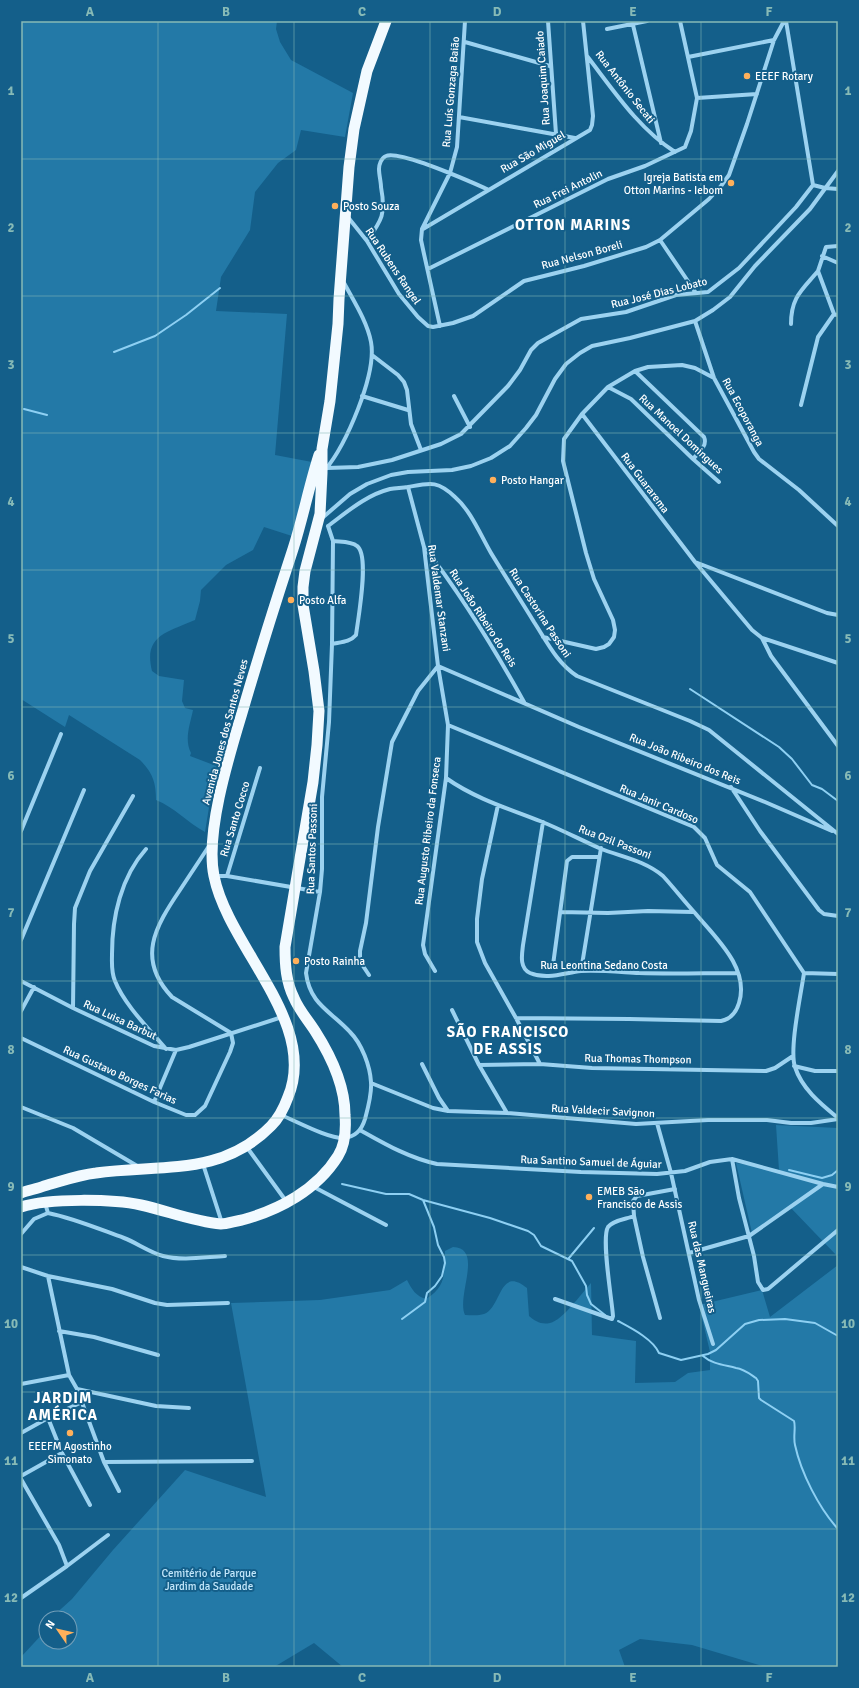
<svg xmlns="http://www.w3.org/2000/svg" width="859" height="1688" viewBox="0 0 859 1688" font-family="Signika,sans-serif">
	<style>
		.green { fill: #2379a7 }
		.lines { fill: none; stroke-linecap: round; stroke-linejoin: round }
		.stream { stroke: #8ed0f3; stroke-width: 2 }
		.minor { stroke: #9cd2f0; stroke-width: 4 }
		.trunk { stroke: #f2faff; stroke-width: 11 }
		.grid { fill: none; stroke: #87bab6; stroke-width: 1; stroke-opacity: 0.55 }
		.poi-dot { fill: #ffb05b; stroke: #145f8a; stroke-width: 1.5 }
		.labels { text-anchor: middle; dominant-baseline: central; stroke-width: 4; stroke-linejoin: round; paint-order: stroke }
		.poi-label { font-size: 11px; fill: #fff; stroke: #145f8a; text-anchor: start }
		.street-label { font-size: 11px; fill: #fff; stroke: #145f8a }
		.park-label { font-size: 11px; fill: #c3e7fb; stroke: #145f8a }
		.district-label { font-size: 15px; font-weight: bold; letter-spacing: 1px; fill: #fff; stroke: #145f8a }
		.neatline { fill: none; stroke: #87bab6; stroke-width: 1.5 }
		.grid-label { font-size: 13px; text-anchor: middle; font-weight: bold; fill: #87bab6 }
	</style>
	<rect width="100%" height="100%" fill="#145f8a"/>
	<path class="green" d="M21,21H277L276,29L280,42L291,60L353,93L345,137L301,130L296,150L278,163L255,192L250,230L221,277L216,311L287,314L275,455L312,462L292,536L264,527L253,550L226,565L201,590L200,601L195,620C168,632 143,635 152,671L159,676L184,680L182,701L185,708L193,710C190,725 184,739 191,753L190,756L219,767L211,795L205,832C188,823 174,807 156,800C156,783 153,773 140,760L69,715L65,727L21,699Z
		M776,1125L838,1128V1257L790,1207L752,1233L736,1163L779,1170Z
		M453,1247C484,1248 456,1296 465,1315C471,1315 478,1316 484,1314C502,1307 499,1265 527,1288L529,1316C535,1321 541,1325 550,1323C563,1320 581,1294 591,1283L592,1335L636,1341L635,1383L675,1382L688,1373L710,1370V1352L699,1305L762,1290L770,1317L838,1265V1667H766L692,1645L640,1639L619,1650L625,1667H343L314,1643L274,1667H21V1657L46,1630V1642H70V1618H51L72,1599L113,1550L185,1470L266,1497L231,1303L320,1300L390,1290L407,1280C412,1290 416,1296 426,1299C447,1286 444,1273 445,1251Z"/>
	<g class="lines">
		<path class="stream" d="M114,352L155,336L186,315L220,288
			M24,409L47,415
			M690,689L779,747L792,759L812,785L822,789L838,801
			M789,1170L822,1178L832,1175L838,1170
			M342,1184L386,1194H409L423,1200L490,1218L528,1231L534,1235L541,1246L572,1261L586,1286L587,1295L591,1304L605,1315
			M569,1258L594,1228
			M402,1319L425,1302L427,1293L435,1286L442,1276L445,1263L444,1257L438,1245L434,1227L423,1200
			M618,1321C631,1328 653,1339 659,1353L681,1360L708,1354L716,1350L745,1324L759,1320L785,1319L815,1323L838,1336
			M703,1356C712,1364 725,1365 736,1368C744,1369 750,1374 756,1378L758,1381L759,1398L761,1400L794,1421C796,1427 793,1437 795,1445C801,1473 819,1508 838,1529"/>
		<path class="minor" d="M548,21L556,134
			M786,21L813,185L825,188L838,189
			M633,25L661,143
			M607,29L647,21
			M465,42L550,66
			M587,56C614,91 638,128 675,152
			M688,57L774,40
			M697,98L757,94
			M459,117L575,138
			M347,216L367,241L399,294L418,317L428,326L433,327L453,323L473,316L524,281L584,266L646,247L660,240L709,199L721,186L729,175L747,124L774,40L784,21
			M423,229L590,130L592,125L593,116L583,21
			M660,240L696,293
			M367,241C382,220 386,214 381,187C381,182 379,175 379,169C379,165 381,158 386,156C400,150 471,182 487,189
			M838,246L826,247L818,271L834,314L838,315
			M822,256L838,263
			M428,269L608,179L645,166L685,147L691,131L697,98L680,21
			M695,321L714,378L754,452L759,459L799,490L838,526
			M791,324C791,297 802,290 818,271
			M440,326L424,254L421,240L422,229L450,173L457,147L465,21
			M372,355L398,375L404,382L407,390L411,424L421,450
			M635,371L704,437C708,446 698,453 693,459
			M608,387L631,399L693,459L719,482
			M362,396L408,410
			M454,396L470,427
			M801,405L818,337L834,314
			M582,414L695,562L752,630L762,638L838,663
			M327,468L358,467L392,460L441,444L461,434L508,386L520,370L531,350L538,343L581,319L626,312L676,295L708,292L739,268L796,207L813,185
			M325,470C346,445 377,374 371,342C367,321 353,300 343,281
			M408,487L424,547L438,666L448,725L446,778L423,945L425,954L435,971
			M321,519L350,494L367,484L391,475L408,472L452,470L471,466L491,458L510,446L526,428L536,415L555,379L566,364L580,353L592,346L630,338L695,321L713,310L730,297L755,266L810,209L838,171
			M328,526C347,512 366,495 390,489C396,488 402,488 408,487C430,483 437,480 455,497C471,511 480,534 491,553C505,576 520,599 534,622C547,642 557,663 577,676L690,721L709,730L838,834
			M425,548C462,596 494,648 524,702
			M695,562L827,613L838,615
			M543,637L596,649L604,647L609,644L614,637L615,630L613,620L594,579L586,553L563,461L564,439L582,414L608,387L635,371L648,367L682,365L695,368L714,378
			M762,638L771,656L838,746
			M332,644C342,642 350,642 356,635C358,619 370,555 357,546C351,541 340,542 333,541
			M438,666L579,727L765,802L832,831
			M448,725L694,827L705,838L717,865L750,892L804,973
			M446,778C474,798 509,809 540,821C560,829 579,839 599,848C621,857 644,860 663,876C674,888 684,901 695,913C715,937 750,968 739,1003C736,1013 731,1019 721,1021L629,1019L516,1018
			M731,787L760,831L819,910L824,914L838,916
			M498,805L482,879L477,919V942L485,963L516,1018L540,1064
			M543,822L523,945C522,954 519,968 530,973C547,980 564,973 581,971C600,970 620,972 639,973C672,974 704,973 737,973
			M21,831L61,734
			M146,849C121,877 112,917 112,954C112,963 111,972 115,981C124,1004 149,1029 166,1049
			M216,876H227L320,892
			M227,876L260,768
			M560,912L608,913L648,911L693,912
			M21,940L84,790
			M553,965L567,861L572,857H599
			M581,971L601,848
			M804,973C801,994 789,1049 795,1067C802,1089 821,1104 838,1118
			M804,973L838,974
			M369,975L363,966L360,958V951L366,923L378,827L392,742L418,691L438,666
			M21,981L73,1008L154,1046L176,1050L189,1047L282,1017
			M73,1008L74,924L75,908L90,871L133,796
			M452,1010L479,1065L507,1113
			M21,1011L34,987
			M21,1038L154,1102L186,1115H195L205,1106L230,1052L233,1043L231,1033L172,997C136,959 155,927 180,890C190,875 199,861 209,846
			M422,1064L439,1098L448,1111
			M479,1065L540,1064L592,1068L766,1071L775,1068L793,1056
			M794,1066L815,1071H838
			M371,1083L433,1108L448,1111L507,1113L636,1124L708,1120H767L791,1123H811L838,1119
			M154,1102L176,1050
			M21,1107L73,1128L139,1167
			M281,1115C296,1121 329,1139 344,1138C356,1137 362,1129 365,1119C368,1108 372,1094 371,1082C370,1066 362,1044 350,1032C331,1011 310,1005 306,973L320,892L322,869V797L329,722L332,644L333,541L328,526
			M657,1123L671,1173L699,1300L713,1344
			M360,1130C385,1144 409,1158 437,1164L581,1172L657,1174L685,1171L710,1162L732,1159L823,1184L838,1187
			M246,1146L286,1201
			M732,1159L739,1198L754,1256L758,1282L763,1290L768,1289L838,1230
			M203,1164L222,1223
			M312,1186L386,1225
			M48,1213C73,1218 99,1229 124,1238C137,1243 149,1252 163,1256C182,1261 205,1257 225,1256
			M634,1216L643,1257L660,1318
			M21,1234L34,1219L48,1213L45,1203
			M689,1253L749,1236L823,1184
			M21,1267L48,1276L112,1289L155,1303L167,1305L228,1303
			M48,1276L69,1375L77,1389L104,1462L119,1491
			M555,1299L612,1319L613,1316C612,1300 601,1238 608,1227C613,1220 627,1219 634,1216L633,1201L637,1196L675,1189
			M59,1331L94,1337L158,1355
			M21,1384L69,1375
			M77,1389L156,1406L189,1408
			M48,1418L62,1453L90,1505
			M21,1433L48,1418L82,1402
			M104,1462L252,1461
			M21,1476L62,1453
			M21,1479L59,1545L67,1566
			M21,1598L67,1566L108,1535"/>
		<path class="trunk" d="M21,1193C28,1190 37,1189 44,1186C62,1181 78,1175 96,1173C160,1164 221,1177 271,1126C280,1117 284,1108 288,1097C319,1023 228,947 214,876C205,833 229,756 242,713C258,658 275,604 293,549C303,518 309,486 319,455
			M21,1207C49,1198 113,1199 141,1205C168,1211 194,1222 221,1224C227,1224 235,1221 242,1220C279,1210 317,1190 338,1156C345,1145 346,1128 345,1115C345,1085 331,1056 315,1031C308,1020 299,1010 294,998C286,982 285,965 285,947L313,782L317,745L319,711L314,671L303,605V587L305,571L320,514L322,473V449L330,401L338,324L339,299L349,167L354,129L367,71L386,21"/>
	</g>
	<path class="grid" d="M158,21V1667M294,21V1667M430,21V1667M565,21V1667M701,21V1667M21,159H838M21,296H838M21,433H838M21,570H838M21,707H838M21,844H838M21,981H838M21,1118H838M21,1255H838M21,1392H838M21,1529H838"/>
	<g class="poi-dot">
		<circle cx="747" cy="76" r="4"/>
		<circle cx="731" cy="183" r="4"/>
		<circle cx="335" cy="206" r="4"/>
		<circle cx="493" cy="480" r="4"/>
		<circle cx="291" cy="600" r="4"/>
		<circle cx="296" cy="961" r="4"/>
		<circle cx="589" cy="1197" r="4"/>
		<circle cx="70" cy="1433" r="4"/>
	</g>
	<g class="labels">
		<g class="poi-label">
			<text x="755" y="76">EEEF Rotary</text>
			<text x="723" y="177" text-anchor="end">Igreja Batista em<tspan x="723" dy="13">Otton Marins - Iebom</tspan></text>
			<text x="343" y="206">Posto Souza</text>
			<text x="501" y="480">Posto Hangar</text>
			<text x="299" y="600">Posto Alfa</text>
			<text x="304" y="961">Posto Rainha</text>
			<text x="597" y="1191">EMEB São<tspan x="597" dy="13">Francisco de Assis</tspan></text>
			<text x="70" y="1446" text-anchor="middle">EEEFM Agostinho<tspan x="70" dy="13">Simonato</tspan></text>
		</g>
		<g class="street-label">
			<text transform="translate(543 78) rotate(-94)">Rua Joaquim Caiado</text>
			<text transform="translate(625 87) rotate(52)">Rua Antônio Secati</text>
			<text transform="translate(451 92) rotate(-85)">Rua Luís Gonzaga Baião</text>
			<text transform="translate(533 152) rotate(-30)">Rua São Miguel</text>
			<text transform="translate(568 189) rotate(-26)">Rua Frei Antolin</text>
			<text transform="translate(582 255) rotate(-15)">Rua Nelson Boreli</text>
			<text transform="translate(393 266) rotate(56)">Rua Rubens Rangel</text>
			<text transform="translate(659 293) rotate(-14)">Rua José Dias Lobato</text>
			<text transform="translate(743 412) rotate(62)">Rua Ecoporanga</text>
			<text transform="translate(681 434) rotate(43)">Rua Manoel Domingues</text>
			<text transform="translate(645 483) rotate(53)">Rua Guararema</text>
			<text transform="translate(439 598) rotate(82)">Rua Valdemar Stanzani</text>
			<text transform="translate(540 613) rotate(57)">Rua Castorina Passoni</text>
			<text transform="translate(483 618) rotate(57)">Rua João Ribeiro do Reis</text>
			<text transform="translate(225 732) rotate(-75)">Avenida Jones dos Santos Neves</text>
			<text transform="translate(685 759) rotate(22)">Rua João Ribeiro dos Reis</text>
			<text transform="translate(659 804) rotate(23)">Rua Janir Cardoso</text>
			<text transform="translate(235 819) rotate(-73)">Rua Santo Cocco</text>
			<text transform="translate(428 831) rotate(-83)">Rua Augusto Ribeiro da Fonseca</text>
			<text transform="translate(615 842) rotate(21)">Rua Ozil Passoni</text>
			<text transform="translate(312 849) rotate(-88)">Rua Santos Passoni</text>
			<text x="604" y="965">Rua Leontina Sedano Costa</text>
			<text transform="translate(120 1020) rotate(25)">Rua Luisa Barbut</text>
			<text transform="translate(638 1059) rotate(1)">Rua Thomas Thompson</text>
			<text transform="translate(120 1075) rotate(25)">Rua Gustavo Borges Farias</text>
			<text transform="translate(603 1111) rotate(3)">Rua Valdecir Savignon</text>
			<text transform="translate(591 1162) rotate(2)">Rua Santino Samuel de Águiar</text>
			<text transform="translate(702 1267) rotate(77)">Rua das Mangueiras</text>
		</g>
		<g class="park-label">
			<text x="209" y="1573">Cemitério de Parque<tspan x="209" dy="13">Jardim da Saudade</tspan></text>
		</g>
		<g class="district-label">
			<text x="573" y="225">OTTON MARINS</text>
			<text x="508" y="1032">SÃO FRANCISCO<tspan x="508" dy="17">DE ASSIS</tspan></text>
			<text x="63" y="1398">JARDIM<tspan x="63" dy="17">AMÉRICA</tspan></text>
		</g>
	</g>
	<rect width="859" height="1688" fill="none" stroke="#145f8a" stroke-width="44"/>
	<g transform="translate(58 1630) rotate(304)"><circle r="19" fill="#145f8a" stroke="#729fb9"/>
	<path d="M0-3L7 15L0 10L-7 15Z" fill="#ffb05b"/>
	<text y="-6" font-size="11" font-weight="bold" text-anchor="middle" fill="#ffffff">N</text>
	</g>
	<rect x="22" y="22" width="815" height="1644" class="neatline"/>
	<g class="grid-label">
		<text x="90" y="16">A</text>
		<text x="226" y="16">B</text>
		<text x="362" y="16">C</text>
		<text x="497" y="16">D</text>
		<text x="633" y="16">E</text>
		<text x="769" y="16">F</text>
		<text x="11" y="95">1</text>
		<text x="848" y="95">1</text>
		<text x="11" y="232">2</text>
		<text x="848" y="232">2</text>
		<text x="11" y="369">3</text>
		<text x="848" y="369">3</text>
		<text x="11" y="506">4</text>
		<text x="848" y="506">4</text>
		<text x="11" y="643">5</text>
		<text x="848" y="643">5</text>
		<text x="11" y="780">6</text>
		<text x="848" y="780">6</text>
		<text x="11" y="917">7</text>
		<text x="848" y="917">7</text>
		<text x="11" y="1054">8</text>
		<text x="848" y="1054">8</text>
		<text x="11" y="1191">9</text>
		<text x="848" y="1191">9</text>
		<text x="11" y="1328">10</text>
		<text x="848" y="1328">10</text>
		<text x="11" y="1465">11</text>
		<text x="848" y="1465">11</text>
		<text x="11" y="1602">12</text>
		<text x="848" y="1602">12</text>
		<text x="90" y="1682">A</text>
		<text x="226" y="1682">B</text>
		<text x="362" y="1682">C</text>
		<text x="497" y="1682">D</text>
		<text x="633" y="1682">E</text>
		<text x="769" y="1682">F</text>
	</g>
</svg>
